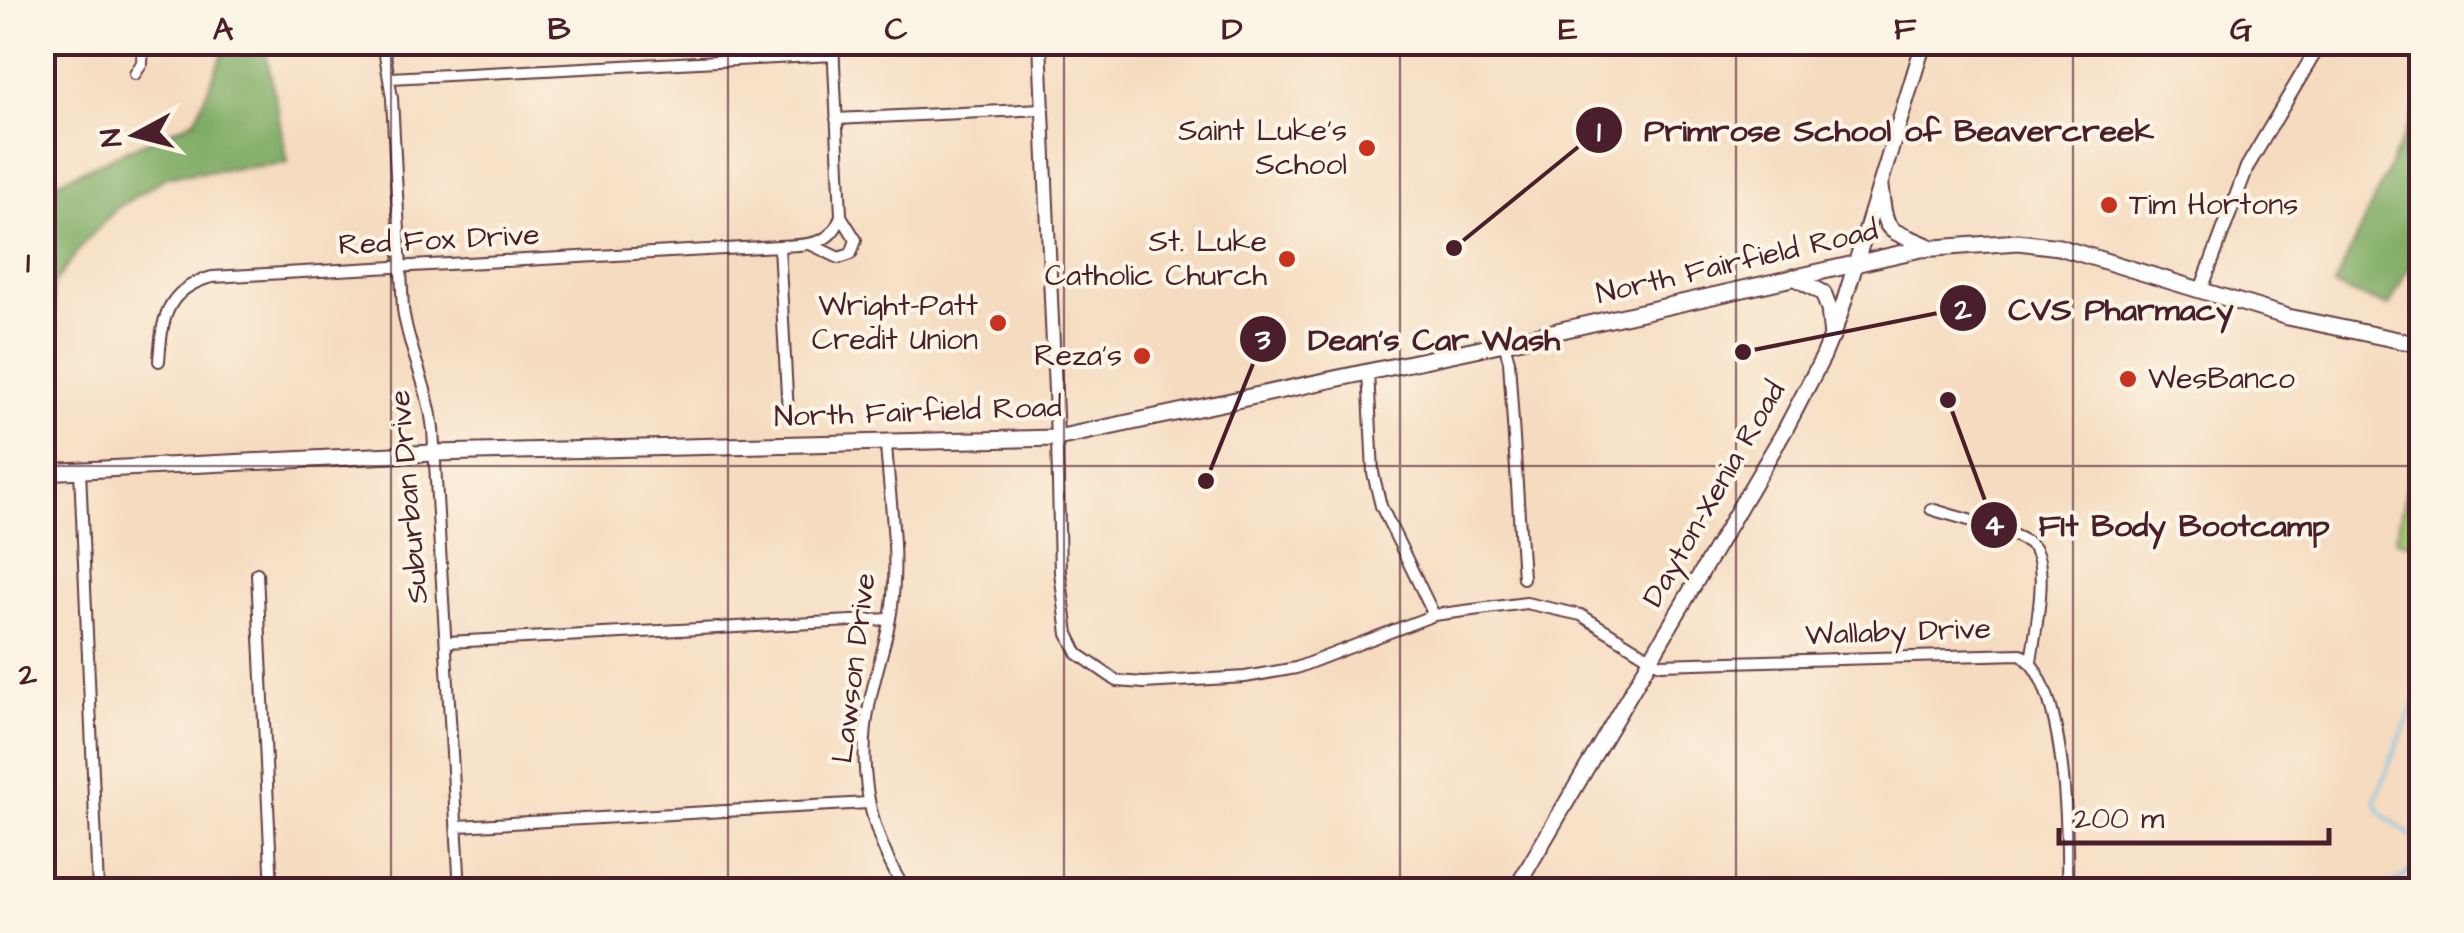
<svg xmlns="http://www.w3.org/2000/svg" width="2464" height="933" viewBox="0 0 2464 933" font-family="'Architects Daughter',sans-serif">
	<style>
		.green { fill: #9fc773; stroke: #74734f; stroke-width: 2.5 }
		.forest { fill: #7fac65; stroke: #646648; stroke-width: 2.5 }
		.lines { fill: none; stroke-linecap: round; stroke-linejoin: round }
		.stream { stroke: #6dc3ea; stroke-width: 2.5 }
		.minor-casing { stroke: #643b41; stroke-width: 14 }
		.tertiary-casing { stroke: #643b41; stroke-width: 16 }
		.secondary-casing { stroke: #643b41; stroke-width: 18 }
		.primary-casing { stroke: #643b41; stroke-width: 19 }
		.minor { stroke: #fff; stroke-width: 10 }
		.tertiary { stroke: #fff; stroke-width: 12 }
		.secondary { stroke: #fff; stroke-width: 14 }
		.primary { stroke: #fff; stroke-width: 15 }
		.grid { fill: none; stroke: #4a1f2b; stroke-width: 2.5; stroke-opacity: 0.55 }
		.poi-dot { fill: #c8321e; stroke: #fcf5e5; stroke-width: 4 }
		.labels { text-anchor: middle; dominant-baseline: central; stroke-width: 8; stroke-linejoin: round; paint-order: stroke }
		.poi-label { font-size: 30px; fill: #4a1f2b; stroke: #fcf5e5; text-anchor: end }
		.street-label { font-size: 30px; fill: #4a1f2b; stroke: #fcf5e5 }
		.leader { fill: none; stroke: #4a1f2b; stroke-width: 4 }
		.callout-dot { fill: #4a1f2b; stroke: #fcf5e5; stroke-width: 4 }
		.mark-label { font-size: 30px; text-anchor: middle; font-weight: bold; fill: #fff }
		.callout-label { font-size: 32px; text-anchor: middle; font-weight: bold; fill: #4a1f2b; stroke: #fcf5e5; stroke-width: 8; stroke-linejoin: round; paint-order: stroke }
		.neatline { fill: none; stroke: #4a1f2b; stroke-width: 4 }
		.grid-label { font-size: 32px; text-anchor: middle; font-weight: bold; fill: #4a1f2b }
	</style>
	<rect width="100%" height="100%" fill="#fcf5e5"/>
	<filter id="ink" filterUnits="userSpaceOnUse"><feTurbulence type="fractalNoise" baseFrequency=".01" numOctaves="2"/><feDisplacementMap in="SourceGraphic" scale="20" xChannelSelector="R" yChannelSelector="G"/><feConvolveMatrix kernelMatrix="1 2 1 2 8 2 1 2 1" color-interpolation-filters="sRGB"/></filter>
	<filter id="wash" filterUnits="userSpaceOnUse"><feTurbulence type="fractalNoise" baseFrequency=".0048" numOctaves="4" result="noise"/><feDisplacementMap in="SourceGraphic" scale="40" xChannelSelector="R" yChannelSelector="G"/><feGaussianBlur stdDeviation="2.25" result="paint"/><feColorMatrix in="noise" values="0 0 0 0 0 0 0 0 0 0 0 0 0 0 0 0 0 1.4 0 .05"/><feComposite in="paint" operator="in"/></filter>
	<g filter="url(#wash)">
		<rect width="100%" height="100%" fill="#f5dbbf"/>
		<path class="green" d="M2421,393L2422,547H2421L2396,539L2418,429Z"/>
		<path class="forest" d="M220,43H264L288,163L168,176L117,208L83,244L53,285L63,442L43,443V110L48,186L195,120L223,53Z
			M2421,98V241L2389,307L2334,286Z"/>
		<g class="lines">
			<path class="stream" d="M2380,890C2406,876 2417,874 2418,841L2381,813L2375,800L2416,699L2422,694"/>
		</g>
	</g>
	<g filter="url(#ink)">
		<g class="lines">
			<defs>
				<path id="minor" d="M383,42L392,98L403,309C409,352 428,384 433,429L460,890
					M135,74L142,63L143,42
					M390,78L834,55
					M836,119L1043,109
					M812,245L839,258L851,254L856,240L841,216
					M779,246L788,414
					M1504,343L1509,361L1523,578
					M159,361C162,320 165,289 212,277L779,246C806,245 833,246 841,215L833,42
					M1368,371L1373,473L1381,506L1434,615
					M1057,438L1060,572L1068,634L1078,654L1117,681L1144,683L1245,677L1296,668L1434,615L1526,603L1581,615L1660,664L2021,654C2067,687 2068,836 2067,890
					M886,444C889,493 898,547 893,596C890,633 877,665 870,701C856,769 869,832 905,890
					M80,470L98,890
					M1931,509C1952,516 2021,532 2033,547C2050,567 2034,636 2031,662
					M257,573L272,890
					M447,642L890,619
					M458,826L868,803"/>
				<path id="tertiary" d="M1040,42L1057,438
					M2201,290L2247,167L2321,42"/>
				<path id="secondary" d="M1515,890L1785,430L1823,357L1839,318L1924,42"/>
				<path id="primary" d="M1880,187C1886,236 1885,227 1928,246
					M1794,277L1823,293L1829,309L1832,337
					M42,472L434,453L1057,438L1504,343L1921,249L2018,242L2059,247L2288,317L2422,345"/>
			</defs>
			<use href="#minor" class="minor-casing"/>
			<use href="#tertiary" class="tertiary-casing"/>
			<use href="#secondary" class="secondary-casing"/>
			<use href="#primary" class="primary-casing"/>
			<use href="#minor" class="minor"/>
			<use href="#tertiary" class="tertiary"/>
			<use href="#secondary" class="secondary"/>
			<use href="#primary" class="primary"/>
		</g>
	</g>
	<path class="grid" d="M391,42V890M728,42V890M1064,42V890M1400,42V890M1736,42V890M2073,42V890M42,466H2422"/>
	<g class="poi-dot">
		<circle cx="1367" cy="148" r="10"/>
		<circle cx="2109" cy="205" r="10"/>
		<circle cx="1287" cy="259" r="10"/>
		<circle cx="998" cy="323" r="10"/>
		<circle cx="1142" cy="356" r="10"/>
		<circle cx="2128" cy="379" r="10"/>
	</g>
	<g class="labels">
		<g class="poi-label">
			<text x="1347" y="131">Saint Luke’s<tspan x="1347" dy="34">School</tspan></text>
			<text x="2129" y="205" text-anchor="start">Tim Hortons</text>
			<text x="1267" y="242">St. Luke<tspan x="1267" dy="34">Catholic Church</tspan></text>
			<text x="978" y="306">Wright-Patt<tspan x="978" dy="34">Credit Union</tspan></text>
			<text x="1122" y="356">Reza's</text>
			<text x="2148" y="379" text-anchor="start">WesBanco</text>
		</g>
		<g class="street-label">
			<text transform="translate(439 240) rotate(-3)">Red Fox Drive</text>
			<text transform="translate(1737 262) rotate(-13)">North Fairfield Road</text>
			<text transform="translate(918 412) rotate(-2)">North Fairfield Road</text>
			<text transform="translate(1714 494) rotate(-60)">Dayton-Xenia Road</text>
			<text transform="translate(409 497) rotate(-95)">Suburban Drive</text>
			<text transform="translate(1898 632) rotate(-2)">Wallaby Drive</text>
			<text transform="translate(854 668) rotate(-83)">Lawson Drive</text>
		</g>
	</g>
	<path class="leader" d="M1454 248L1599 130M1743 352L1963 308M1206 481L1263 339M1948 400L1994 525"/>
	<g class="callout-dot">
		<circle cx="1454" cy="248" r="10"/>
		<circle cx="1743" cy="352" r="10"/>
		<circle cx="1206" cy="481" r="10"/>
		<circle cx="1948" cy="400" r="10"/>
		<circle cx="1599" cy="130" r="25"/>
		<circle cx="1963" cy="308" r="25"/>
		<circle cx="1263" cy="339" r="25"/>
		<circle cx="1994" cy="525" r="25"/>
	</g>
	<g class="mark-label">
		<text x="1599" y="141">1</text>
		<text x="1963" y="319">2</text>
		<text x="1263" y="349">3</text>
		<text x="1994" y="535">4</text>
	</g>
	<g class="callout-label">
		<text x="1899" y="141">Primrose School of Beavercreek</text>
		<text x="2121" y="320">CVS Pharmacy</text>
		<text x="1434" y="350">Dean's Car Wash</text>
		<text x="2184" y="536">FIt Body Bootcamp</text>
	</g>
	<rect width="2464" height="933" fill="none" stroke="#fcf5e5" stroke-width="110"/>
	<g transform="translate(135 135) rotate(263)" stroke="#fcf5e5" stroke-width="8" paint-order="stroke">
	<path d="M0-8L18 38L0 25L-18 38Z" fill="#4a1f2b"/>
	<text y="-15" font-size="28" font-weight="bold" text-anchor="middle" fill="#4a1f2b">N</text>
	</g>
	<path d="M2059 828v15h270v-15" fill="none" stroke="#4a1f2b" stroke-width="5"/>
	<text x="2074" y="828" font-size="30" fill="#4a1f2b" stroke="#fcf5e5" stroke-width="8" paint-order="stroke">200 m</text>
	<rect x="55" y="55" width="2354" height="823" class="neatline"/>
	<g class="grid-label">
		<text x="223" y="39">A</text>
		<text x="559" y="39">B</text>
		<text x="896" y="39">C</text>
		<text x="1232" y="39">D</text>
		<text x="1568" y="39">E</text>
		<text x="1905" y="39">F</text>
		<text x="2241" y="39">G</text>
		<text x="28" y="272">1</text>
		<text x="28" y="684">2</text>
	</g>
</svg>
